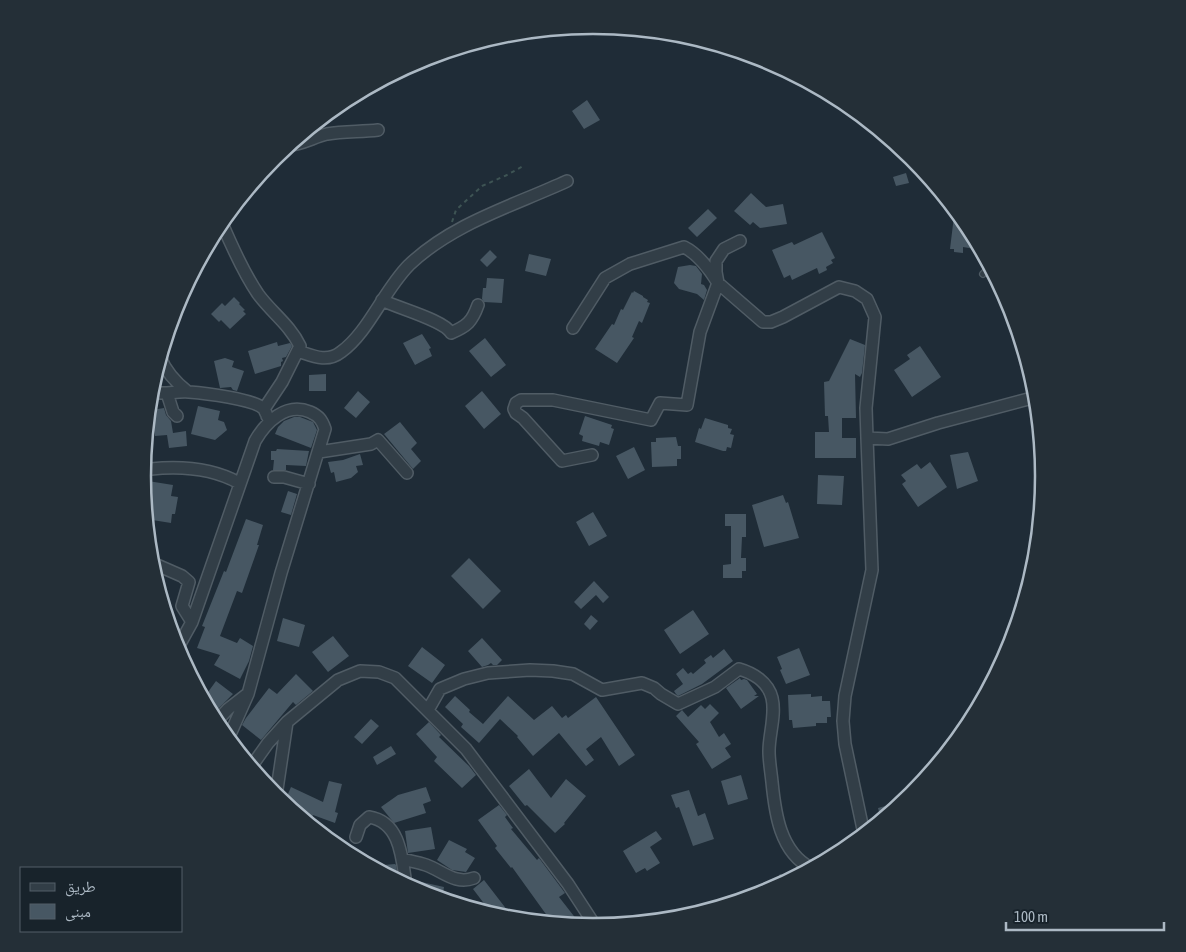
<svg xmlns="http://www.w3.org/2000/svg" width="1186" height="952" viewBox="0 0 1186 952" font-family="'Asap Condensed','Noto Naskh Arabic',sans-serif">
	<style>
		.building { fill: #475763 }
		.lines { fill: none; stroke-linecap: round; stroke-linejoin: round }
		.service-casing { stroke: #505c65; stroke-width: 8 }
		.minor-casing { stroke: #505c65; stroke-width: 14 }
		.path { stroke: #3e5454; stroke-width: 2; stroke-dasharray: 4 4; stroke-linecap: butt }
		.service { stroke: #323e47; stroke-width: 5.5 }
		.minor { stroke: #323e47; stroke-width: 11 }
		.rim { fill: none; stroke: #acb9c4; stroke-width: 2.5 }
	</style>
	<rect width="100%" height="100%" fill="#1f2c37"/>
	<path class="building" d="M587,100L600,120L584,129L572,111Z
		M906,173L909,183L896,186L893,177Z
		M751,193L766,207L783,204L787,224L760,228L753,222L750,225L734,211Z
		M708,209L717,218L697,237L688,228Z
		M954,216L961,217L968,226L976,241L975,249L963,247V253L954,252V249H950Z
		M822,232L835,258L831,260L833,263L826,267L827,270L819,274L817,268L792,280L790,275L784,278L772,250L792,242L794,245Z
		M490,250L497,257L487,267L480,260Z
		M529,254L551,259L546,276L525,271Z
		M690,265L696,266L702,274L701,284L704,285L707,290L704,300L697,294L679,289L674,283L678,267Z
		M487,278L504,279L502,303L484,302L482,299L483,288H486Z
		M634,291L643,296V297L648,300L647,302L650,303L642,323L639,321L632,337L634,338L617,363L595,349L612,324L614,325L621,309L623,310L632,292L633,293Z
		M234,297L240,303L239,304L245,310L243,311L246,314L230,329L221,320L219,322L211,314L222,303L225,306Z
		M422,334L431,348L429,349L432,356L415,365L403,343Z
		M485,338L506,365L491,377L469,351Z
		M850,339L865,345L862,373L860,377L855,374L856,418H842V438H856V458H815V432H829L828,416H825L824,382L829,381Z
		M277,342L278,346L290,343L292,346L286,357L282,358L283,361L281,362V366L255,374L248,351Z
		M920,346L941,377L912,397L894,370L910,359L907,355Z
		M225,358L234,361L232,367L244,371L237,391L233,390L231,387L220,388L214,361Z
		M326,374V391H309V375Z
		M358,391L370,402L356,418L344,408Z
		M482,391L501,414L484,429L465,406Z
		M198,406L220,411L218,420L224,422L227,430L215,440L191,434Z
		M164,408L166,415L171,421L173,433L186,431L187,446L169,448L167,435L155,436L152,410Z
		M585,416L612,425L611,428L614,429L609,445L600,442L599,446L582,441L583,436L579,434Z
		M294,417H300L313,422L317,430L311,448L275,434L278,427L284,421Z
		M705,418L728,425V428L732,429L730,434L734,435L731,448L727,447L726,451H723L695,442L699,428L701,429Z
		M400,422L417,443L411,449L421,461L413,469L384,434Z
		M676,437L678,446H681V459H677V466L652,467L651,442H656V438Z
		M634,447L645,470L628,479L616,456Z
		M277,449L309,451L306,466L286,465V470H273L274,460H271V451H276Z
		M968,452L978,481L957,489L950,455Z
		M360,454L363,465L356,466L358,472L351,478L336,482L334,472L331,473L328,462L343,460Z
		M930,462L947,487L918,507L902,484L906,481L901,475L917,464L921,469Z
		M818,475L844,476L842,505L817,504Z
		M148,481L173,485L171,496L178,497L175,514H172L171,523L146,519L144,492H146Z
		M288,491L297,494L291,515L281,512Z
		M783,495L786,503L788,502L799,538L764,547L752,505Z
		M593,512L607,536L589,546L576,522Z
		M725,514H746V537H742L741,558H746V571H742V578H723V565L731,564V526H725Z
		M246,519L263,525L257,545H259L242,593L237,591L220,636L237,643L240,638L253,646L249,661L240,679L214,665L220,655L197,648L205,627L202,626L224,571L226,572Z
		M469,558L501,591L483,609L451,576Z
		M594,581L609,597L603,603L596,595L581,609L574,602Z
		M693,610L709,634L680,654L664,630Z
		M591,615L598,621L590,630L584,624Z
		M283,618L305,625L299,647L277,641Z
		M333,636L349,656L328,672L312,652Z
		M482,638L502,660L497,665H493L491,663L488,665L482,667L468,651Z
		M422,647L445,665L432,683L408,666Z
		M799,648L810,675L786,684L780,670L782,669L777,657Z
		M724,649L733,661L702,684L678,696L676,694L674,691L683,684L676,674L683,668L688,674L691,672L693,674L706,663L704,660L711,655L713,658Z
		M296,674L313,691L296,705L293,702L261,740L242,725L246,718L269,688L277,694Z
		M740,678L741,680L744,679L747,680L757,694L754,696H759L741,709L726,688Z
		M216,681L233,694L215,712L207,706L203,699Z
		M811,694V697L822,696V701H830L831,717H827V723H816V726L793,728L792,720H789L788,695Z
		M455,696L470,710L469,712L483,724L508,696L534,720L552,706L562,718L566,715L568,718L596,697L635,755L619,766L601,737L586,749L594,760L586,766L559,733L533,756L517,737L518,736L500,719L479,743L461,727L463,724L445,707Z
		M710,704L719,713L710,722L719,737L724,733L731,744L725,748L731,757L712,769L696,744L699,742L676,716L682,710L688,717L701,705L705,709Z
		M371,719L379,726L362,744L354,737Z
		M429,722L441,735L439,737L469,766L476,775L462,788L434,761L437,757L416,734Z
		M391,746L396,754L377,765L373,757Z
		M529,769L551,798L566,779L586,796L564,823L565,824L555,833L527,805L525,806L509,786Z
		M741,775L748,799L728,805L721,781Z
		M329,781L342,784L335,812L338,813L335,823L313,815L309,823L284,803L291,787L323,802Z
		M426,787L431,801L423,804L426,813L394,823L381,807L398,795Z
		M689,790L698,816L705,813L714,839L693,846L679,807L676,808L671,795Z
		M904,801L881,820L878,808Z
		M499,805L507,815L505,817L513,828L511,829L537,860L539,858L565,893L559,897L577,920L571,925L542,922L548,917L512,867L511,868L495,848L497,846L478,820Z
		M431,827L435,849L408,853L405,831Z
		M656,831L662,839L650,847L660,863L647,871L645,868L636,873L623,851Z
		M449,840L467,849L465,852L475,858L466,872L452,870L437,860Z
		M395,864L396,865L398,881L384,873V865Z
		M780,874L790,879L771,890Z
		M484,880L514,919L492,914L473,889Z
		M417,881L444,887L442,899L415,890Z"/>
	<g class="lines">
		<defs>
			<path id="service" d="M983,274L990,267"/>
			<path id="minor" d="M289,145C301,145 314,137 327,134C344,131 361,132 378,130
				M221,221C232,247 243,272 258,294C271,312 290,325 300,346L282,382L264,409
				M740,241L724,249L716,261V272L718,283L763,322H771L783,317L839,287L855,291L867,299L875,317L866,408L867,438L888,439L938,423L1036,397
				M382,300C397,308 444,320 451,333C467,326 472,322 478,305
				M573,328L605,278L630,264L684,247C698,254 710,270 718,283L700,332L687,405L660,403L651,420L553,400H521L516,403L514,409L516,413L523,418L562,461L592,455
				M298,351C313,356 327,363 341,352C368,333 384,290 409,265C453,223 513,206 567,181
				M160,357C166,372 175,382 188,392
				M150,392C163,395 176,391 189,392C203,393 255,399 264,409C264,409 267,415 267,416
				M167,393L173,412L177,416
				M319,452L371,444L378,440L407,473
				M151,469C181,466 212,468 239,483
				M274,477H284L309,484
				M150,562L182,576L189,582L182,606L192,622
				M177,649L192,622L255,441C266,422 286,402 310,412C319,416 322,420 325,429L281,573L248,694L228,739
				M428,710L440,689L464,679L488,673L530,670L553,671L573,674L602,690L642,683L654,688L661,694L678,704L715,687L739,669C753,673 768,682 772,698C776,715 769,734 769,751C769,761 771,772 772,782C775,813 780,852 811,868
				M216,722L228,709L246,695
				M251,767L268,743L287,722
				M276,796L287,722L338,680L360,671L379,672L395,678L466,749L568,884L596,927
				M864,834L845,744L843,721L845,696L872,570L867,438
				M356,837L360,825L369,817C401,822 402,859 406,885
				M402,859C410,861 418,862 426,865C443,871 455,885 474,878"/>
		</defs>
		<use href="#service" class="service-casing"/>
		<use href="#minor" class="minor-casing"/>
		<path class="path" d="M452,222L456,210L482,186L507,175L525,165"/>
		<use href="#service" class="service"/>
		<use href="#minor" class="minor"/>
	</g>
	<path d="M0 0H1186V952H0ZM151 476a442 442 0 1 1 884 0a442 442 0 1 1-884 0Z" fill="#242f37" fill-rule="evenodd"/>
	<path class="rim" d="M151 476a442 442 0 1 1 884 0a442 442 0 1 1-884 0Z"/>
	<rect x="20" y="867" width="162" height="65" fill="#18232b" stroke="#535f68"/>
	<rect x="30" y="883" width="25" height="8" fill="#323e47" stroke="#535f68"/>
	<text x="65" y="892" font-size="15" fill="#acb9c4">طريق</text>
	<rect x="30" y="904" width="25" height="15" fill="#475763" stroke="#535f68"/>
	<text x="65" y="917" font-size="15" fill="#acb9c4">مبنى</text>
	<path d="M1006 922v8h158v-8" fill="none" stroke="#acb9c4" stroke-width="2.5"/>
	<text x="1014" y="922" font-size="15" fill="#acb9c4" stroke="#18232b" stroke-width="4" paint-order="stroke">100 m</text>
</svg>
